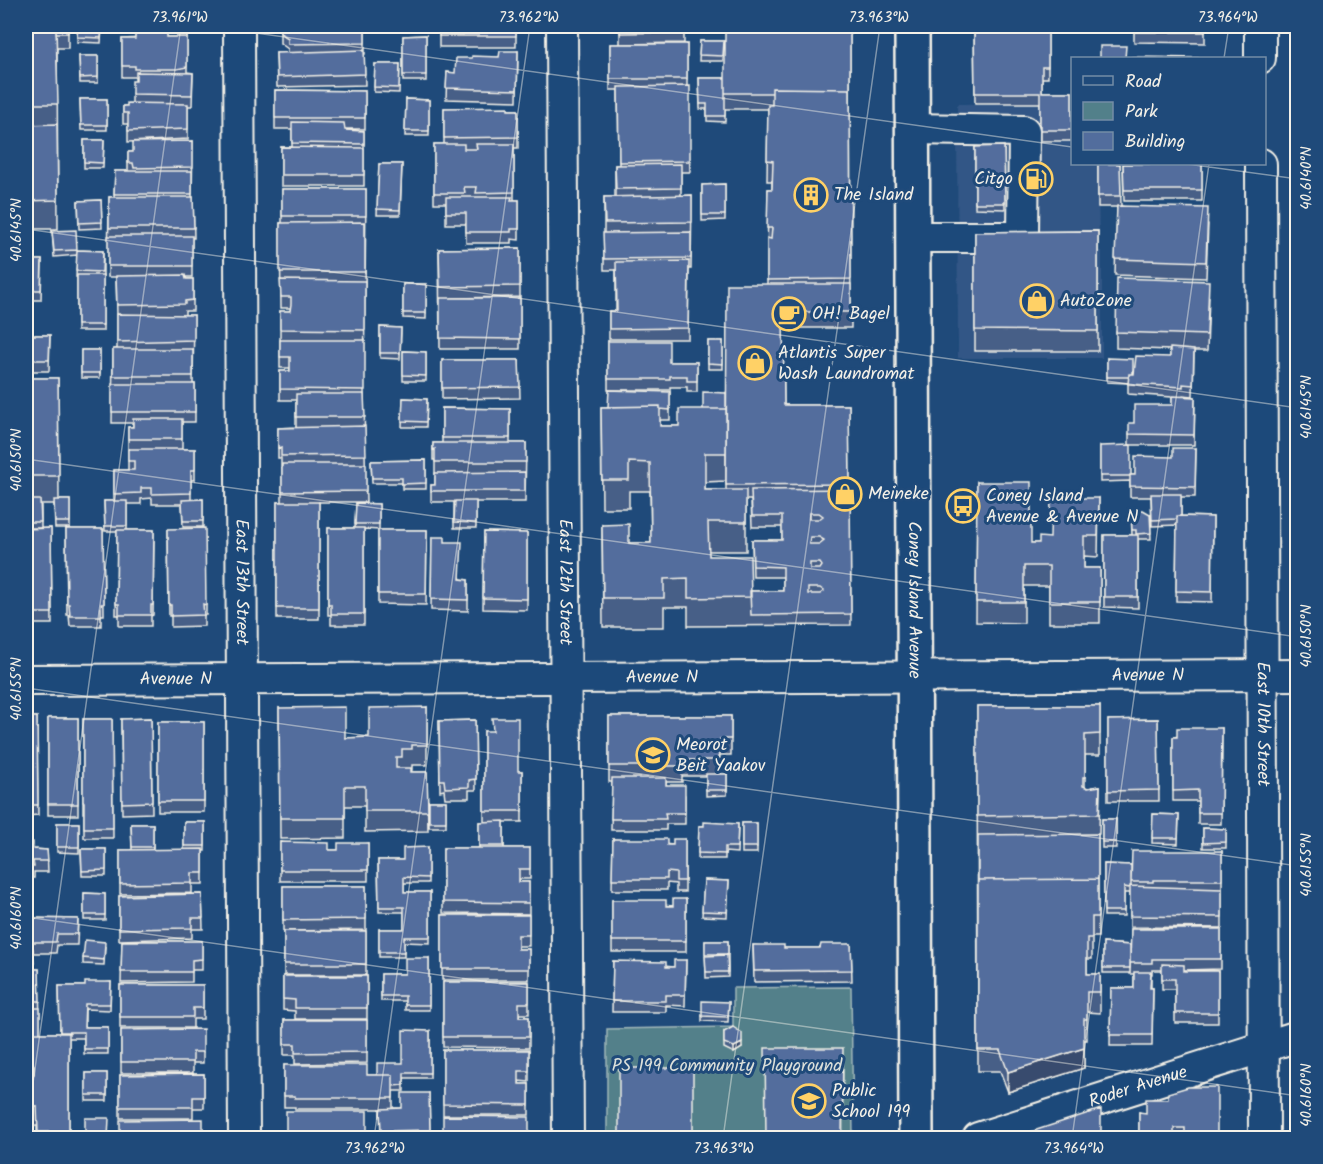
<svg xmlns="http://www.w3.org/2000/svg" width="1323" height="1164" font-family="Kalam,sans-serif">
<style>
.built{fill:#325786}
.green{fill:#52808a;stroke:#a3b8b9;stroke-width:1.5}
.lines{fill:none;stroke-linecap:round;stroke-linejoin:round}
.minor-casing{stroke:#f4f1e8;stroke-width:34}
.major-casing{stroke:#f4f1e8;stroke-width:38}
.minor{stroke:#1f4a7a;stroke-width:30}
.major{stroke:#1f4a7a;stroke-width:33}
.wall{fill:#475e87;stroke:#f4f1e8;stroke-width:1.5;fill-rule:evenodd}
.shaded-wall{fill:#394c6e;stroke:#f4f1e8;stroke-width:1.5}
.building{fill:#526d9d;stroke:#f4f1e8;stroke-width:1.5;fill-rule:evenodd}
.ticks{fill:none;stroke:#f4f1e8;stroke-width:1.5;stroke-opacity:0.45}
.labels{text-anchor:middle;dominant-baseline:central;stroke-width:6;stroke-linejoin:round;paint-order:stroke}
.poi-label{font-size:18px;fill:#f4f1e8;stroke:#1f4a7a;text-anchor:start}
.street-label{font-size:18px;fill:#f4f1e8;stroke:#1f4a7a}
.park-label{font-size:18px;fill:#dce0da;stroke:#1f4a7a}
.neatline{fill:none;stroke:#f4f1e8;stroke-width:2}
.ticks-label{font-size:15px;text-anchor:middle;fill:#f4f1e8}
</style>
<rect width="100%" height="100%" fill="#1f4a7a"/>
<filter id="ink" filterUnits="userSpaceOnUse"><feTurbulence type="fractalNoise" baseFrequency=".0167" numOctaves="2"/><feDisplacementMap in="SourceGraphic" scale="12" xChannelSelector="R" yChannelSelector="G"/><feConvolveMatrix kernelMatrix="1 2 1 2 8 2 1 2 1" color-interpolation-filters="sRGB"/></filter>
<g filter="url(#ink)">
<path class="built" d="M1072,103V164H1098L1099,251H1102V358H958L957,104Z"/>
<path class="green" d="M851,987L853,1138H843V1064L766,1138H607V1029L733,1027V988Z"/>
<g class="lines">
<g class="minor-casing">
<g id="minor">
<path id="s1" d="M239,26L244,1138"/>
<path id="s2" d="M562,26L568,1138"/>
<path d="M1260,26V58"/>
<path d="M912,129L1024,131L1023,237H913"/>
<path id="s3" d="M1261,164L1264,1138"/>
<path id="s4" d="M26,680L1298,675"/>
<path id="s5" d="M978,1138L1298,1036"/>
</g>
</g>
<g class="major-casing">
<g id="major">
<path id="s6" d="M912,26L916,1138"/>
</g>
</g>
<use href="#minor" class="minor"/>
<use href="#major" class="major"/>
</g>
<path class="wall" d="M26,26H68V48H57L58,229H30V260H42L41,300H26V53H27V51H26Z
M78,26H102L101,43L77,42Z
M130,26H180V27H130Z
M280,26H365V54H364L365,85L277,87L276,53H288V49L280,43Z
M410,26H427V27L410,28Z
M439,26H516V47H439Z
M610,26H684V43L620,44V28H610Z
M850,26L851,328H783L784,405H849L851,625L688,626V607H664V627H603L602,525L629,543H651L650,491H629V508H602L601,407H608L670,392V420H660V426H679L726,393L767,284L768,189H772V181H767L768,109H725V122L707,121V109H700L699,78H725ZM726,419V490H705V482L726,481ZM746,500H751L752,527H782V540H752L753,577H783V591H750L709,556L708,551H746Z
M974,26H1048V78H1042V92H1072V141H1040V103H975Z
M1134,26H1205V43L1134,42Z
M426,35V81H403V36Z
M167,37H187V72L193,73L192,106H188V139L128,142V124H123V106H127L132,103V94L136,80H135V77H122V39Z
M700,41H724L723,61H699Z
M610,44H687V87L690,172H681V196L692,195L691,269H689L688,339H609V311H616V270H604V197H615V165H619L618,90H610Z
M518,51L517,101L446,99L447,72L455,73L472,58L499,57Z
M79,56H98V83H80Z
M375,64H400L399,93L374,92Z
M275,90L365,91V129H344L345,130L364,131V186H281V147H292V129H275Z
M80,99H107V130H81Z
M406,99L429,100V136H405Z
M444,108L518,110V148H514V200H519V240L511,239V243H466V224H446V203H434V144H444Z
M84,140H104L103,168H84Z
M193,141L192,197H193L194,238H192V277H186V279H193V311H185V315H194L193,384H195V422H182V449H195V480H191V500L203,499V527H183L182,504H152V498L141,499V504H127V530H154L153,615L151,616V626H119V615H116L117,531H105L104,501H114V470H128V427H133V423H112L113,349H117V316L116,277H108L109,197H114L115,171H128V152H133Z
M1004,146L1005,209L975,208V147Z
M379,164H402L400,215H377Z
M1098,164H1120L1121,206L1208,224L1206,278L1115,275L1117,207H1098Z
M1123,164H1202V201H1124Z
M725,184V220L702,221V185Z
M282,189H366L364,400L366,502H319V619H277V502H282V467H281V458H278V428L296,427V400H280V371H290V368H280V311H290L291,308H281L280,223H282Z
M101,200L102,228L79,229L78,201Z
M52,231L77,250L103,251V331H77V277H76L77,255L54,257Z
M1098,231V351H975V232Z
M520,248V297L451,298H520V349H440L439,249Z
M403,284H426V319L403,318Z
M1209,297L1207,351H1194L1193,396L1183,395V396L1195,397L1194,445H1129V434L1134,423L1172,405V397L1128,394V383L1107,382V358L1133,374L1170,357V350L1116,348V332Z
M26,303L31,304L30,335H50L49,371H31V378H58L59,500H70V528H55L54,504H41V528H26Z
M380,327L401,328L400,359L380,358Z
M608,341L669,362H697V392H687V387H670V390H608Z
M708,341H723V369H708Z
M81,350H100V378H81Z
M403,351L426,352V381H403Z
M442,360H519L520,398L442,399Z
M403,398L427,399L426,427H402Z
M442,408L510,409V443H526L525,502H476V528H454V502H431V485H435V460H433V443H442Z
M1100,446L1131,475H1135L1173,457L1196,448L1195,497H1181V516L1213,517L1212,602L1176,601L1177,525L1152,526L1151,497H1130V481L1100,482Z
M426,460V489H402V483H372L371,461Z
M977,482L1031,543H1039L1050,538L1099,498L1098,557L1084,556V568H1100V623H1049V586H1024V623L976,622Z
M356,503L379,504V530L364,529V625H331V615H328V528H355Z
M1131,511L1150,514L1151,539H1138V608L1104,607V535H1132Z
M51,528L52,624H26V529Z
M66,529H103L104,615H101V626H70L69,615H67Z
M168,529L206,605V615H204V626L171,627V616H169Z
M378,530H427L426,605L378,604Z
M484,532L527,533V610L483,609Z
M432,537L445,542L461,579L468,580V611L431,610Z
M977,706H1100V755H1085V787L1088,788L1100,786L1099,834L1098,835V937H1092V959H1087V974H1100V1013L1087,1012V1040H1084V1068L1008,1092L1000,1071H978Z
M427,707V765H412V770H411V772H427L428,831L365,832V806H345V838L280,839L279,708L345,738L369,737Z
M609,716H731V755H720L719,774H727V795L706,796V776H682V782H666V785L685,795V824H666V830H611L612,782H609Z
M26,717H37L38,815L26,816Z
M48,718H78V815H48Z
M151,718L152,813L122,814L121,719Z
M83,719H112L113,838H84V813H83Z
M1158,719L1159,801H1108V720Z
M475,720L476,790H469V798H445L444,790L440,791L439,721Z
M158,722H204V812H158Z
M1222,728L1221,824H1198V801H1173V737Z
M484,731L518,771H522V822H504V848H530V879H519V882H529V914L443,913V848H479V822H484Z
M429,801H446V827H429Z
M1153,814L1179,815L1178,844L1152,843Z
M1102,819H1116V848H1102Z
M184,822H205V851H203V884H192V893L120,894V850H132L131,824H153V850H184Z
M57,823H79V853L57,852Z
M742,823H757V853H742Z
M738,824L737,853L725,852V859H698L699,826Z
M26,826L30,843L33,849L47,850L48,872H34V878H26Z
M1203,828L1226,829V848H1203Z
M613,839L673,845L685,839V892H676V884L667,883V890H612Z
M280,842L329,850H338L368,843V881H280Z
M428,847V883H404V892H430V943L404,942V957H379V929H404V912H379L378,860H403Z
M81,849H106V876H82Z
M1222,851V928L1130,927V893H1124V916H1104V864L1131,865Z
M704,880L729,881L727,917L702,916Z
M283,886H366V930L283,931Z
M84,893L105,894V920H84Z
M202,894L203,929H192V938L119,940V896Z
M686,899V952H612V900L673,906Z
M442,915H529V946H518V949H529V980H442Z
M26,918L78,919L77,945H57L56,953H33L34,969H39L40,1033H60L59,986H85L111,982L110,1010L85,1009V1027H108V1054H84V1038H69V1138H37V1126H26V1074H28V1051H26Z
M1131,929H1221V969L1184,970V971H1218V1023H1175V989H1162V970H1152V974H1151V988H1153L1152,1046H1110L1111,988H1134V974H1130Z
M284,931H366V975H284Z
M122,941H202V970H192V982L121,983Z
M705,941H728V977L706,978Z
M1103,943L1130,945V973H1103Z
M851,944L852,981L754,982L753,945L784,948H820Z
M105,947L104,965L83,964V958Z
M429,958V1010H405V1001H381V974H405Z
M686,960L685,1006L666,1005V1012H612L613,961L674,967Z
M283,976H367V1019H295V1011L283,1010Z
M443,982H529V1014H519V1017H529V1048L443,1047Z
M120,985H203V1019H193V1028H120Z
M729,1002L728,1022L702,1021V1016Z
M284,1020H367V1063L295,1064V1055H284Z
M121,1030L203,1052V1063H193V1073H121Z
M430,1031V1078H404V1091H393V1108H402L429,1093L430,1135L381,1137L380,1109H295V1107H284V1065L367,1075H377L403,1063Z
M724,1032L742,1048L734,1053L724,1048Z
M443,1050H529V1082L519,1081V1084H529V1115H443Z
M86,1073H107V1101H86Z
M204,1074V1108H193V1118H120V1075Z
M1139,1112L1217,1138H1139Z"/>
<path class="shaded-wall" d="M742,1043V1048L734,1053V1047Z
M1084,1048V1068L1008,1092V1072Z"/>
<path class="building" d="M26,26H68V33H56V28H27V35H26Z
M78,26H102L101,38L77,37Z
M280,26H365V43L288,44V38L280,33Z
M439,26H516V36H439Z
M620,26H684V32L620,33Z
M725,26H850V89L772,88V93H725Z
M974,26H1048V67H1042V92H1072V130H1040V93H975Z
M1134,26H1205V32H1134Z
M27,28H56L58,104H26V53H27Z
M135,33H167V37H187V67L177,69H135V66H122V39H135Z
M426,35V75H403V36Z
M700,41H724L723,56L699,55Z
M610,44H687V79H610Z
M1100,46H1126L1125,58H1100Z
M364,50L365,74L277,77L276,53Z
M500,51H518L517,90L446,88L447,72L455,73L456,58H472V56L499,57Z
M79,56H98V77L80,78Z
M1132,57L1204,58H1132Z
M375,64H400L399,88L374,87Z
M136,72L193,73L192,95L132,94V81H136Z
M699,78H725V116H707V104H700Z
M690,86V161L619,162L618,87Z
M772,88L850,89L851,279L767,280V238L771,239L772,228H767L768,189H772L773,161L767,160L768,105H772Z
M275,90L365,91V118H275Z
M80,99H107V125H81Z
M406,99L429,100V131H405Z
M127,103L188,104V129L128,131V113H123V106H127Z
M508,107V110H518V137L444,138V108Z
M292,122L344,123L345,130L364,131V144L292,143Z
M57,124L58,200L26,201V125Z
M84,140H104L103,163L84,162Z
M193,141V167L134,168L133,163H128V152H133V142Z
M434,144H464V149H477L476,144H514V192L476,193L477,187H464L465,193H434Z
M1004,146L1005,203H975V147Z
M281,147L364,148V175H281Z
M379,164H402L400,210L377,209Z
M681,164V188L616,189L615,165Z
M1098,164H1120L1121,196H1098Z
M1123,164H1202V190H1124Z
M115,171H192V194H114Z
M725,184V215H702V185Z
M282,189H366V216H282Z
M692,195V222L605,223L604,197Z
M109,197H193L194,228H109Z
M446,197H512L511,200H519V229H511V232H466V213H446Z
M101,200L102,222L79,223L78,201Z
M1117,206L1208,208L1206,262L1115,259Z
M365,222V272H280V223Z
M26,228H30V255H26Z
M76,230L77,250L54,251L52,231Z
M1098,231V331L975,330V232Z
M691,232V258L604,259L603,233Z
M108,236H192V266H108Z
M520,248V286L440,287L439,249Z
M77,250L103,251L102,272L76,271Z
M26,260H42L41,290H26Z
M689,261L688,328L609,329V311H617L616,262Z
M77,275H103V325H77Z
M185,275L186,279H193V300L185,301V304L117,305L116,276Z
M1117,278L1209,281L1207,335L1116,332Z
M280,280L365,281V330L280,329V311H290L291,304V297H281Z
M403,284H426V313H403Z
M727,284H851V312H783L784,405H849L850,484L726,485Z
M440,298H520V339L440,338Z
M26,303L31,304L30,326H26Z
M117,314L194,315V340L117,342Z
M380,327L401,328L400,353H380Z
M26,335H50L49,360H26Z
M280,340H365V390L280,389V371H290V357H280Z
M608,341H669V362H697V381H687V376H670V379H608Z
M708,341H723V364L708,363Z
M1170,348L1194,350L1193,385L1183,384V387L1128,384L1129,374H1134L1136,356L1170,357Z
M113,349H193V376H113Z
M81,350H100V373H81Z
M403,351L426,352V376L403,375Z
M1107,358L1133,359V374H1129V377H1107Z
M442,360H519L520,387L442,388Z
M26,369L31,370V378H26Z
M26,378H58L59,476H26Z
M112,384H195V412H112Z
M609,390L670,392V410L660,409V406L608,407Z
M703,392L726,393V414V409H703Z
M296,394H364L365,417H296Z
M1172,396L1195,397L1194,435L1129,434V423H1134V405H1172Z
M403,398L427,399L426,422L402,421Z
M660,406V426H679V409H726V453H705V490H746V522H708L709,556H750L751,597L688,598V578L664,579V598H603L602,525L629,524V543H651L650,463L629,462V480H602L601,407Z
M442,408L510,409V438H442Z
M133,419H182V439H128V427H133Z
M365,426L366,455L281,456V447L278,448V428Z
M433,443H526V462H435V449L433,450Z
M1131,445V475L1130,476H1100V446Z
M1173,448H1196L1195,487L1130,486V475H1135V456L1173,457Z
M128,449H195V470H191V493L152,494V488H141V493L114,494V470H134V461H128Z
M426,460V483L402,484V478H372L371,461Z
M282,464H366V491L282,492Z
M525,472V491H431V485H435V473Z
M977,482H1031V543H1039V537L1050,538L1051,498H1099L1098,536H1084V568H1100V602H1049V566H1024V602H976Z
M850,489L851,614L751,615L750,591H783V567L753,566L752,540H782V516H752L751,490ZM809,513H819L823,516L819,519H809ZM810,537H819L824,540L819,544H809ZM810,563H820L822,566L820,569H810ZM808,588H820L824,591L820,594H808Z
M1151,494H1181V516H1177V519L1152,520Z
M203,499V521H183L182,500Z
M26,500H40L41,522H26Z
M54,500H70V522H55Z
M104,501H127V526H105Z
M455,501H476V523L454,522Z
M277,502H319V608H277Z
M356,503L379,504V524H355Z
M1143,510L1150,514L1151,533L1136,534V530H1132L1131,511Z
M1177,516L1213,517L1212,592L1176,591Z
M51,528L52,613H26V529Z
M205,528L206,605L203,604L204,615L171,616V605H169L168,529Z
M328,528H364V614H331V604H328Z
M66,529H103L104,604H101V616H70L69,604H67Z
M117,530H154L153,605H151V615H119V604H116Z
M378,530H427L426,594H378Z
M484,532L527,533V599L483,598Z
M1104,535H1138V597H1104Z
M432,537H445V542H462L460,579L468,580V600L431,599Z
M977,706H1100V734L1085,735V777H1083V786L1088,788L1100,786L1099,814L977,816Z
M345,707V738L369,737V708L427,707V745H412V749H402V757H396V768H411V772H427L428,811H365V786H345V818H280L279,708Z
M609,716H731V739H720L719,760H682V766H609Z
M26,717H37L38,805H26Z
M48,718H78V804H48Z
M151,718L152,802L122,803L121,719Z
M492,718H518V771H522V811H484V731H493Z
M83,719H112L113,828H84V802H83Z
M1158,719L1159,790L1108,791V720Z
M475,720L476,779L469,780V787L445,788L444,780H440L439,721Z
M158,722H204V801H158Z
M1177,728H1222L1221,813H1198V790L1173,791V737H1177Z
M706,774H727V790H706Z
M612,778H666V785H685V813H665L666,819H611Z
M429,801H446V822H429Z
M1153,814L1179,815L1178,838H1152Z
M1102,819H1116V842H1102Z
M504,821V846H479V822Z
M184,822H205V846H184Z
M704,822L738,824L737,847H725V854L698,853L699,826H704Z
M57,823H79V847H57Z
M742,823H757V847H742Z
M131,824H153V847H132Z
M26,826H30V843H26Z
M1203,828L1226,829V842L1203,843Z
M1098,834V879L978,880V835Z
M613,839H667V845H673V839H685V881H676V873L667,872V879H612Z
M33,842V849L47,850L48,861H33L34,867H26V843Z
M280,842L329,843V850H338V843H368V870H280Z
M428,847V878L404,877V892H430V937H404V952H379V929H404V907H379L378,860H403V848Z
M443,848H530V869H519V882H529V903L443,902Z
M81,849H106V870L82,871Z
M203,849V873H192V883L120,884V850Z
M1132,851H1222V880H1153V882H1131Z
M1104,864L1131,865V886H1130V888L1124,887V911H1104Z
M1098,879V917H1092V938H1087V974H1100V992H1087V1019H1084V1048L1008,1072L1000,1050H978V880Z
M704,880L729,881L727,912L702,911Z
M283,886H366V919L283,920Z
M1130,886L1222,889V917L1130,916Z
M84,893L105,894V915H84Z
M202,894L203,918H192V928L119,929V896Z
M673,899H686V941H612V900H666V906H673Z
M442,915H529V935H518V949H529V969H442Z
M26,918L78,919L77,934H57L56,942H26Z
M1131,929H1221V959H1152V963H1130Z
M284,931H366V964H284Z
M85,940L105,942L104,960L83,958Z
M122,941H202V959L192,960V972H121Z
M705,941H728V954H705Z
M1103,943L1130,945V968H1103Z
M821,944H851L852,970L754,971L753,945H784V948H820Z
M26,949H33L34,966H26Z
M727,955L728,972H706L705,956Z
M405,958H429V1005H405V996H381V974H405Z
M674,960H686L685,995H666V1001H612L613,961L666,962V967H674Z
M1162,964L1184,965V971H1218V1013H1175V979H1162Z
M26,969H39L40,1001H26Z
M1134,972H1151L1150,988H1153L1152,1035H1110L1111,988H1134Z
M283,976H367V1008H295V1000L283,999Z
M85,982H111L110,1004H85L84,1027H108V1049H84V1032H60L59,986H85Z
M443,982H529V1003H519V1017H529V1037H443Z
M120,985H203V1008H193V1017H120Z
M702,1001L729,1002L728,1017L702,1016Z
M26,1008H40V1033H28V1040H26Z
M284,1020H367V1052L295,1053V1044H284Z
M733,1027L742,1033V1043L734,1047L724,1043V1032Z
M203,1029V1052H193V1062H121V1030Z
M403,1030L430,1031V1073H404V1085L393,1086V1075H377V1063H403Z
M28,1033H69V1132H38L37,1106L26,1105V1074H34V1065H28Z
M765,1048H843L842,1138H766Z
M443,1050H529V1071H519V1084H529V1105L443,1104Z
M284,1065H367V1075H393V1098H295V1096H284Z
M619,1068H693V1138H619Z
M86,1073H107V1095H86Z
M204,1074V1097H193V1107H120V1075Z
M1188,1087H1217V1138H1185V1128H1174V1138H1139V1112L1146,1113V1099H1168V1093Z
M402,1093H429L430,1130L381,1131L380,1109L402,1108Z
M1101,1109V1138H1012Z
M286,1111H367V1138H286Z
M443,1116L529,1117V1137H519V1138H443Z
M85,1118H109L108,1138H85Z
M203,1119V1138H120V1120Z"/>
</g>
<path class="ticks" d="M205,26L1072,147M1224,58L1229,26M1187,164L1298,179M26,229L1298,408M26,459L1298,637M26,688L1298,866M26,917L1298,1096M26,1133L181,26M374,1138L530,26M723,1138L880,26M1072,1138L1209,164"/>
<defs>
<g id="fuel-ring" transform="scale(1.725)"><circle r="9.5" fill="#1f4a7a" stroke="#ffd166" stroke-width="1.5"/><path d="M-5.5-6h7V0h2V4h1.3V-2.5L3-4.5l.8-.8L6-3V5H2.5V1h-1V6h-7ZM-4.2-4.7v3.2H.2V-4.7Z" fill="#ffd166"/></g>
<g id="building-ring" transform="scale(1.725)"><circle r="9.5" fill="#1f4a7a" stroke="#ffd166" stroke-width="1.5"/><path d="M-4-6H4V6H1V3H-1V6H-4ZM-2.5-4.3h1.7v1.8h-1.7ZM.8-4.3h1.7v1.8H.8ZM-2.5-1h1.7V.8h-1.7ZM.8-1h1.7V.8H.8Z" fill="#ffd166"/></g>
<g id="shop-ring" transform="scale(1.725)"><circle r="9.5" fill="#1f4a7a" stroke="#ffd166" stroke-width="1.5"/><path d="M-5-2.5h2.3a2.7 3.5 0 0 1 5.4 0H5L5.5 6h-11ZM-1.5-2.5h3a1.5 2.3 0 0 0-3 0Z" fill="#ffd166"/></g>
<g id="cafe-ring" transform="scale(1.725)"><circle r="9.5" fill="#1f4a7a" stroke="#ffd166" stroke-width="1.5"/><path d="M-5.5-4.5H6V0H3Q3 3.5 0 3.5H-2.5Q-5.5 3.5-5.5 0ZM3-3.2v2h1.7v-2ZM-6 4.5H4V6H-6Z" fill="#ffd166"/></g>
<g id="bus-ring" transform="scale(1.725)"><circle r="9.5" fill="#1f4a7a" stroke="#ffd166" stroke-width="1.5"/><path d="M-5-6H5V4H4V6H2V4H-2V6H-4V4H-5ZM-3.5-4V0h7V-4ZM-3.5 1.2v1.5H-2V1.2ZM2 1.2v1.5H3.5V1.2Z" fill="#ffd166"/></g>
<g id="school-ring" transform="scale(1.725)"><circle r="9.5" fill="#1f4a7a" stroke="#ffd166" stroke-width="1.5"/><path d="M0-5L7-2L0 1L-7-2ZM-4 1L0 2.5L4 1V4Q0 6-4 4Z" fill="#ffd166"/></g>
</defs>
<g fill-rule="evenodd">
<use href="#fuel-ring" x="1036" y="179"/>
<use href="#building-ring" x="811" y="195"/>
<use href="#shop-ring" x="1037" y="301"/>
<use href="#cafe-ring" x="789" y="314"/>
<use href="#shop-ring" x="755" y="363"/>
<use href="#shop-ring" x="845" y="494"/>
<use href="#bus-ring" x="963" y="506"/>
<use href="#school-ring" x="653" y="755"/>
<use href="#school-ring" x="809" y="1101"/>
</g>
<g class="labels">
<g class="poi-label">
<text x="1013" y="179" text-anchor="end">Citgo</text>
<text x="834" y="195">The Island</text>
<text x="1060" y="301">AutoZone</text>
<text x="812" y="314">OH! Bagel</text>
<text x="778" y="353">Atlantis Super<tspan x="778" dy="21">Wash Laundromat</tspan></text>
<text x="868" y="494">Meineke</text>
<text x="986" y="496">Coney Island<tspan x="986" dy="21">Avenue &amp; Avenue N</tspan></text>
<text x="676" y="745">Meorot<tspan x="676" dy="21">Beit Yaakov</tspan></text>
<text x="832" y="1091">Public<tspan x="832" dy="21">School 199</tspan></text>
</g>
<g class="street-label">
<text stroke="none"><textPath href="#s1" startOffset="556">East 13th Street</textPath></text>
<text stroke="none"><textPath href="#s2" startOffset="556">East 12th Street</textPath></text>
<text stroke="none"><textPath href="#s6" startOffset="574">Coney Island Avenue</textPath></text>
<text stroke="none"><textPath href="#s4" startOffset="1122">Avenue N</textPath></text>
<text stroke="none"><textPath href="#s4" startOffset="636">Avenue N</textPath></text>
<text stroke="none"><textPath href="#s4" startOffset="150">Avenue N</textPath></text>
<text stroke="none"><textPath href="#s3" startOffset="560">East 10th Street</textPath></text>
<text stroke="none"><textPath href="#s5" startOffset="168">Roder Avenue</textPath></text>
</g>
<g class="park-label">
<text x="727" y="1066">PS 199 Community Playground</text>
</g>
</g>
<rect width="1323" height="1164" fill="none" stroke="#1f4a7a" stroke-width="66"/>
<rect x="1071" y="57" width="195" height="108" fill="#1f4a7a" stroke="#748da6" stroke-width="1.5"/>
<rect x="1083" y="76" width="30" height="9" fill="#1f4a7a" stroke="#748da6" stroke-width="1.5"/>
<text x="1125" y="87" font-size="18" fill="#f4f1e8">Road</text>
<rect x="1083" y="102" width="30" height="18" fill="#52808a" stroke="#748da6" stroke-width="1.5"/>
<text x="1125" y="117" font-size="18" fill="#f4f1e8">Park</text>
<rect x="1083" y="132" width="30" height="18" fill="#526d9d" stroke="#748da6" stroke-width="1.5"/>
<text x="1125" y="147" font-size="18" fill="#f4f1e8">Building</text>
<rect x="33" y="33" width="1257" height="1098" class="neatline"/>
<g class="ticks-label">
<text x="180" y="22">73.961°W</text>
<text x="529" y="22">73.962°W</text>
<text x="879" y="22">73.963°W</text>
<text x="1228" y="22">73.964°W</text>
<text transform="translate(1306 178) rotate(-90)" y="5">40.6140°N</text>
<text transform="translate(16 230) rotate(-90)" y="5">40.6145°N</text>
<text transform="translate(1306 407) rotate(-90)" y="5">40.6145°N</text>
<text transform="translate(16 460) rotate(-90)" y="5">40.6150°N</text>
<text transform="translate(1306 636) rotate(-90)" y="5">40.6150°N</text>
<text transform="translate(16 689) rotate(-90)" y="5">40.6155°N</text>
<text transform="translate(1306 865) rotate(-90)" y="5">40.6155°N</text>
<text transform="translate(16 918) rotate(-90)" y="5">40.6160°N</text>
<text transform="translate(1306 1095) rotate(-90)" y="5">40.6160°N</text>
<text x="375" y="1153">73.962°W</text>
<text x="724" y="1153">73.963°W</text>
<text x="1074" y="1153">73.964°W</text>
</g>
</svg>
